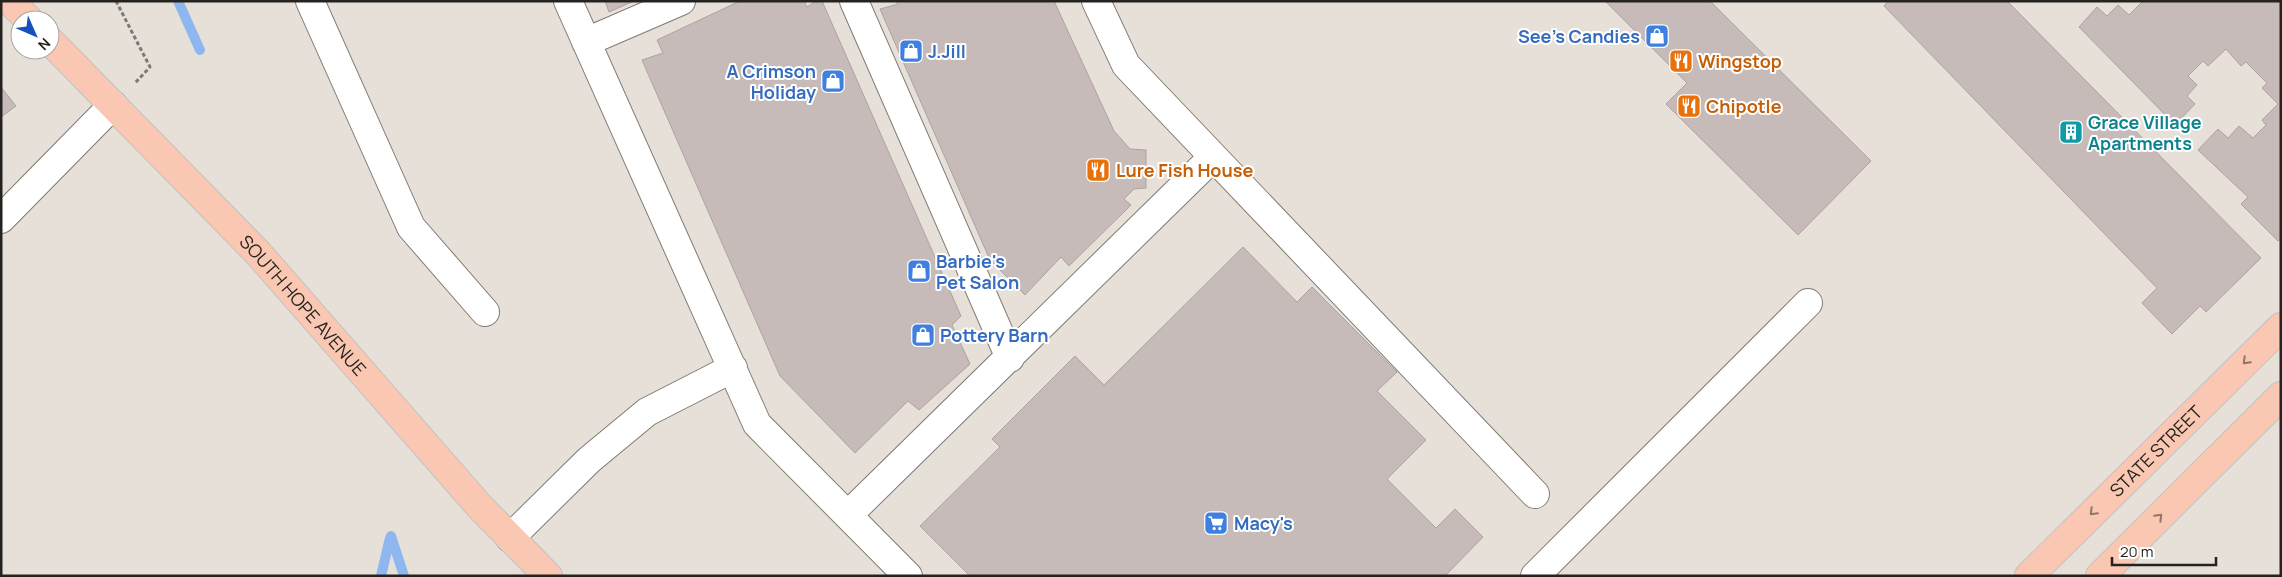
<svg xmlns="http://www.w3.org/2000/svg" width="2282" height="577" font-family="Manrope,sans-serif">
<style>
.lines{fill:none;stroke-linecap:round;stroke-linejoin:round}
.stream{stroke:#8eb7f0;stroke-width:10}
.building{fill:#c6bbb8;stroke:#ada2a0}
.minor-casing{stroke:#807a73;stroke-width:30}
.major-casing{stroke:#c2c1c1;stroke-width:30}
.path{stroke:#7d7974;stroke-width:3;stroke-dasharray:4 2.5;stroke-linecap:butt}
.minor{stroke:#fff;stroke-width:28}
.major{stroke:#fac8b2;stroke-width:28}
.oneway{stroke:#907669}
.labels{text-anchor:middle;dominant-baseline:central;stroke-width:4;stroke-linejoin:round;paint-order:stroke}
.shop-label{font-size:18px;font-weight:bold;fill:#366cbe;stroke:#fff;text-anchor:start}
.food-label{font-size:18px;font-weight:bold;fill:#c56008;stroke:#fff;text-anchor:start}
.culture-label{font-size:18px;font-weight:bold;fill:#0d838f;stroke:#fff;text-anchor:start}
.street-label{font-size:18px;fill:#252320;stroke:#fff}
</style>
<rect width="100%" height="100%" fill="#e7e0d9"/>
<g class="lines">
<path class="stream" d="M178,1L200,50
M391,536L404,576
M381,576L390,538"/>
</g>
<path class="building" d="M605,1H634L609,12Z
M740,1H804L807,7L816,1H822L961,316L952,325L970,364L919,410L908,401L855,453L780,376L642,60L663,53L657,40Z
M896,1H1054L1114,131L1130,149L1146,150V188L1134,189L1124,199L1131,205L1069,266L1061,257L1025,295L990,260L880,9L898,4Z
M1605,1H1710L1871,161L1798,235L1666,104L1687,83Z
M1888,1H2007L2261,258L2206,312L2200,306L2172,334L2142,303L2157,288L1884,6Z
M2143,1H2281V239L2278,241L2241,204L2248,197L2198,150L2218,129L2228,138L2239,126L2253,138L2266,125L2262,120L2278,104L2262,88L2267,83L2246,62L2241,66L2226,49L2208,66L2203,61L2188,76L2197,85L2187,96L2195,104L2175,125L2079,27L2097,7L2107,16L2118,5L2129,15Z
M1,87L16,106L1,117Z
M1243,247L1297,302L1312,287L1397,372L1377,391L1426,440L1387,479L1436,528L1455,509L1483,537L1445,576H970L920,526L1000,447L992,439L1075,356L1104,385Z"/>
<g class="lines">
<g class="minor-casing">
<path id="minor" d="M310,1L411,227L485,312
M568,1L757,424L908,576
M854,1L1010,358
M1096,1L1126,65L1535,494
M586,42L681,1
M1,219L113,105
M848,515L1213,157
M510,538L589,460L647,412L733,368
M1535,576L1808,303"/>
</g>
<g class="major-casing">
<g id="major">
<path d="M10,1L29,20"/>
<path id="s1" d="M50,41L258,253L481,508L548,576"/>
<path id="s2" d="M2029,576L2281,327"/>
<path d="M2100,576L2281,396"/>
</g>
</g>
<path class="path" d="M116,1L150,67L135,83"/>
<use href="#minor" class="minor"/>
<use href="#major" class="major"/>
</g>
<defs><path id="oneway-chevron" d="M-2-3.5L2.5 0L-2 3.5" fill="none" stroke-width="1.6" stroke-linecap="round" stroke-linejoin="round" transform="scale(1.25)"/></defs>
<g class="oneway">
<use href="#oneway-chevron" transform="translate(2246 361) rotate(135)"/>
<use href="#oneway-chevron" transform="translate(2093 512) rotate(135)"/>
<use href="#oneway-chevron" transform="translate(2159 517) rotate(-45)"/>
</g>
<defs>
<g id="shop-square" transform="scale(1.25)"><rect x="-9" y="-9" width="18" height="18" rx="4" fill="#3f7fe0" stroke="#fff"/><path d="M-5-2.5h2.3a2.7 3.5 0 0 1 5.4 0H5L5.5 6h-11ZM-1.5-2.5h3a1.5 2.3 0 0 0-3 0Z" fill="#fff"/></g>
<g id="restaurant-square" transform="scale(1.25)"><rect x="-9" y="-9" width="18" height="18" rx="4" fill="#e8710a" stroke="#fff"/><path d="M-5-6h1v4h1v-4h1v4h1v-4h1v5L-1.5 .5V6h-2V.5L-5-1ZM5-6V6H3V1.5H1.5Q1.5-4 5-6Z" fill="#fff"/></g>
<g id="building-square" transform="scale(1.25)"><rect x="-9" y="-9" width="18" height="18" rx="4" fill="#0f9aa8" stroke="#fff"/><path d="M-4-6H4V6H1V3H-1V6H-4ZM-2.5-4.3h1.7v1.8h-1.7ZM.8-4.3h1.7v1.8H.8ZM-2.5-1h1.7V.8h-1.7ZM.8-1h1.7V.8H.8Z" fill="#fff"/></g>
<g id="supermarket-square" transform="scale(1.25)"><rect x="-9" y="-9" width="18" height="18" rx="4" fill="#3f7fe0" stroke="#fff"/><path d="M-6-5.5h2.5l.6 2H6L4.5 2H-2.5L-4.4-4H-6ZM-1.5 3.2a1.3 1.3 0 1 0 .1 0ZM3 3.2a1.3 1.3 0 1 0 .1 0Z" fill="#fff"/></g>
</defs>
<g fill-rule="evenodd">
<use href="#shop-square" x="1657" y="36"/>
<use href="#shop-square" x="911" y="51"/>
<use href="#restaurant-square" x="1681" y="61"/>
<use href="#shop-square" x="833" y="81"/>
<use href="#restaurant-square" x="1689" y="106"/>
<use href="#building-square" x="2071" y="132"/>
<use href="#restaurant-square" x="1098" y="170"/>
<use href="#shop-square" x="919" y="271"/>
<use href="#shop-square" x="923" y="335"/>
<use href="#supermarket-square" x="1216" y="523"/>
</g>
<g class="labels">
<g class="shop-label">
<text x="1640" y="36" text-anchor="end">See's Candies</text>
<text x="928" y="51">J.Jill</text>
<text x="816" y="71" text-anchor="end">A Crimson<tspan x="816" dy="21">Holiday</tspan></text>
<text x="936" y="261">Barbie's<tspan x="936" dy="21">Pet Salon</tspan></text>
<text x="940" y="335">Pottery Barn</text>
<text x="1234" y="523">Macy's</text>
</g>
<g class="food-label">
<text x="1698" y="61">Wingstop</text>
<text x="1706" y="106">Chipotle</text>
<text x="1116" y="170">Lure Fish House</text>
</g>
<g class="culture-label">
<text x="2088" y="122">Grace Village<tspan x="2088" dy="21">Apartments</tspan></text>
</g>
<g class="street-label">
<text stroke="none"><textPath href="#s1" startOffset="366">SOUTH HOPE AVENUE</textPath></text>
<text stroke="none"><textPath href="#s2" startOffset="178">STATE STREET</textPath></text>
</g>
</g>
<rect width="2282" height="577" fill="none" stroke="#252320" stroke-width="5"/>
<g transform="translate(35 35) rotate(135)"><circle r="24" fill="#ffffff" stroke="#a8a7a6"/>
<path d="M0-4L9 19L0 12L-9 19Z" fill="#1451bd"/>
<text y="-8" font-size="14" font-weight="bold" text-anchor="middle" fill="#252320">N</text>
</g>
<path d="M2112 557v8h104v-8" fill="none" stroke="#252320" stroke-width="2.5"/>
<text x="2120" y="557" font-size="15" fill="#252320" stroke="#ffffff" stroke-width="4" paint-order="stroke">20 m</text>
</svg>
